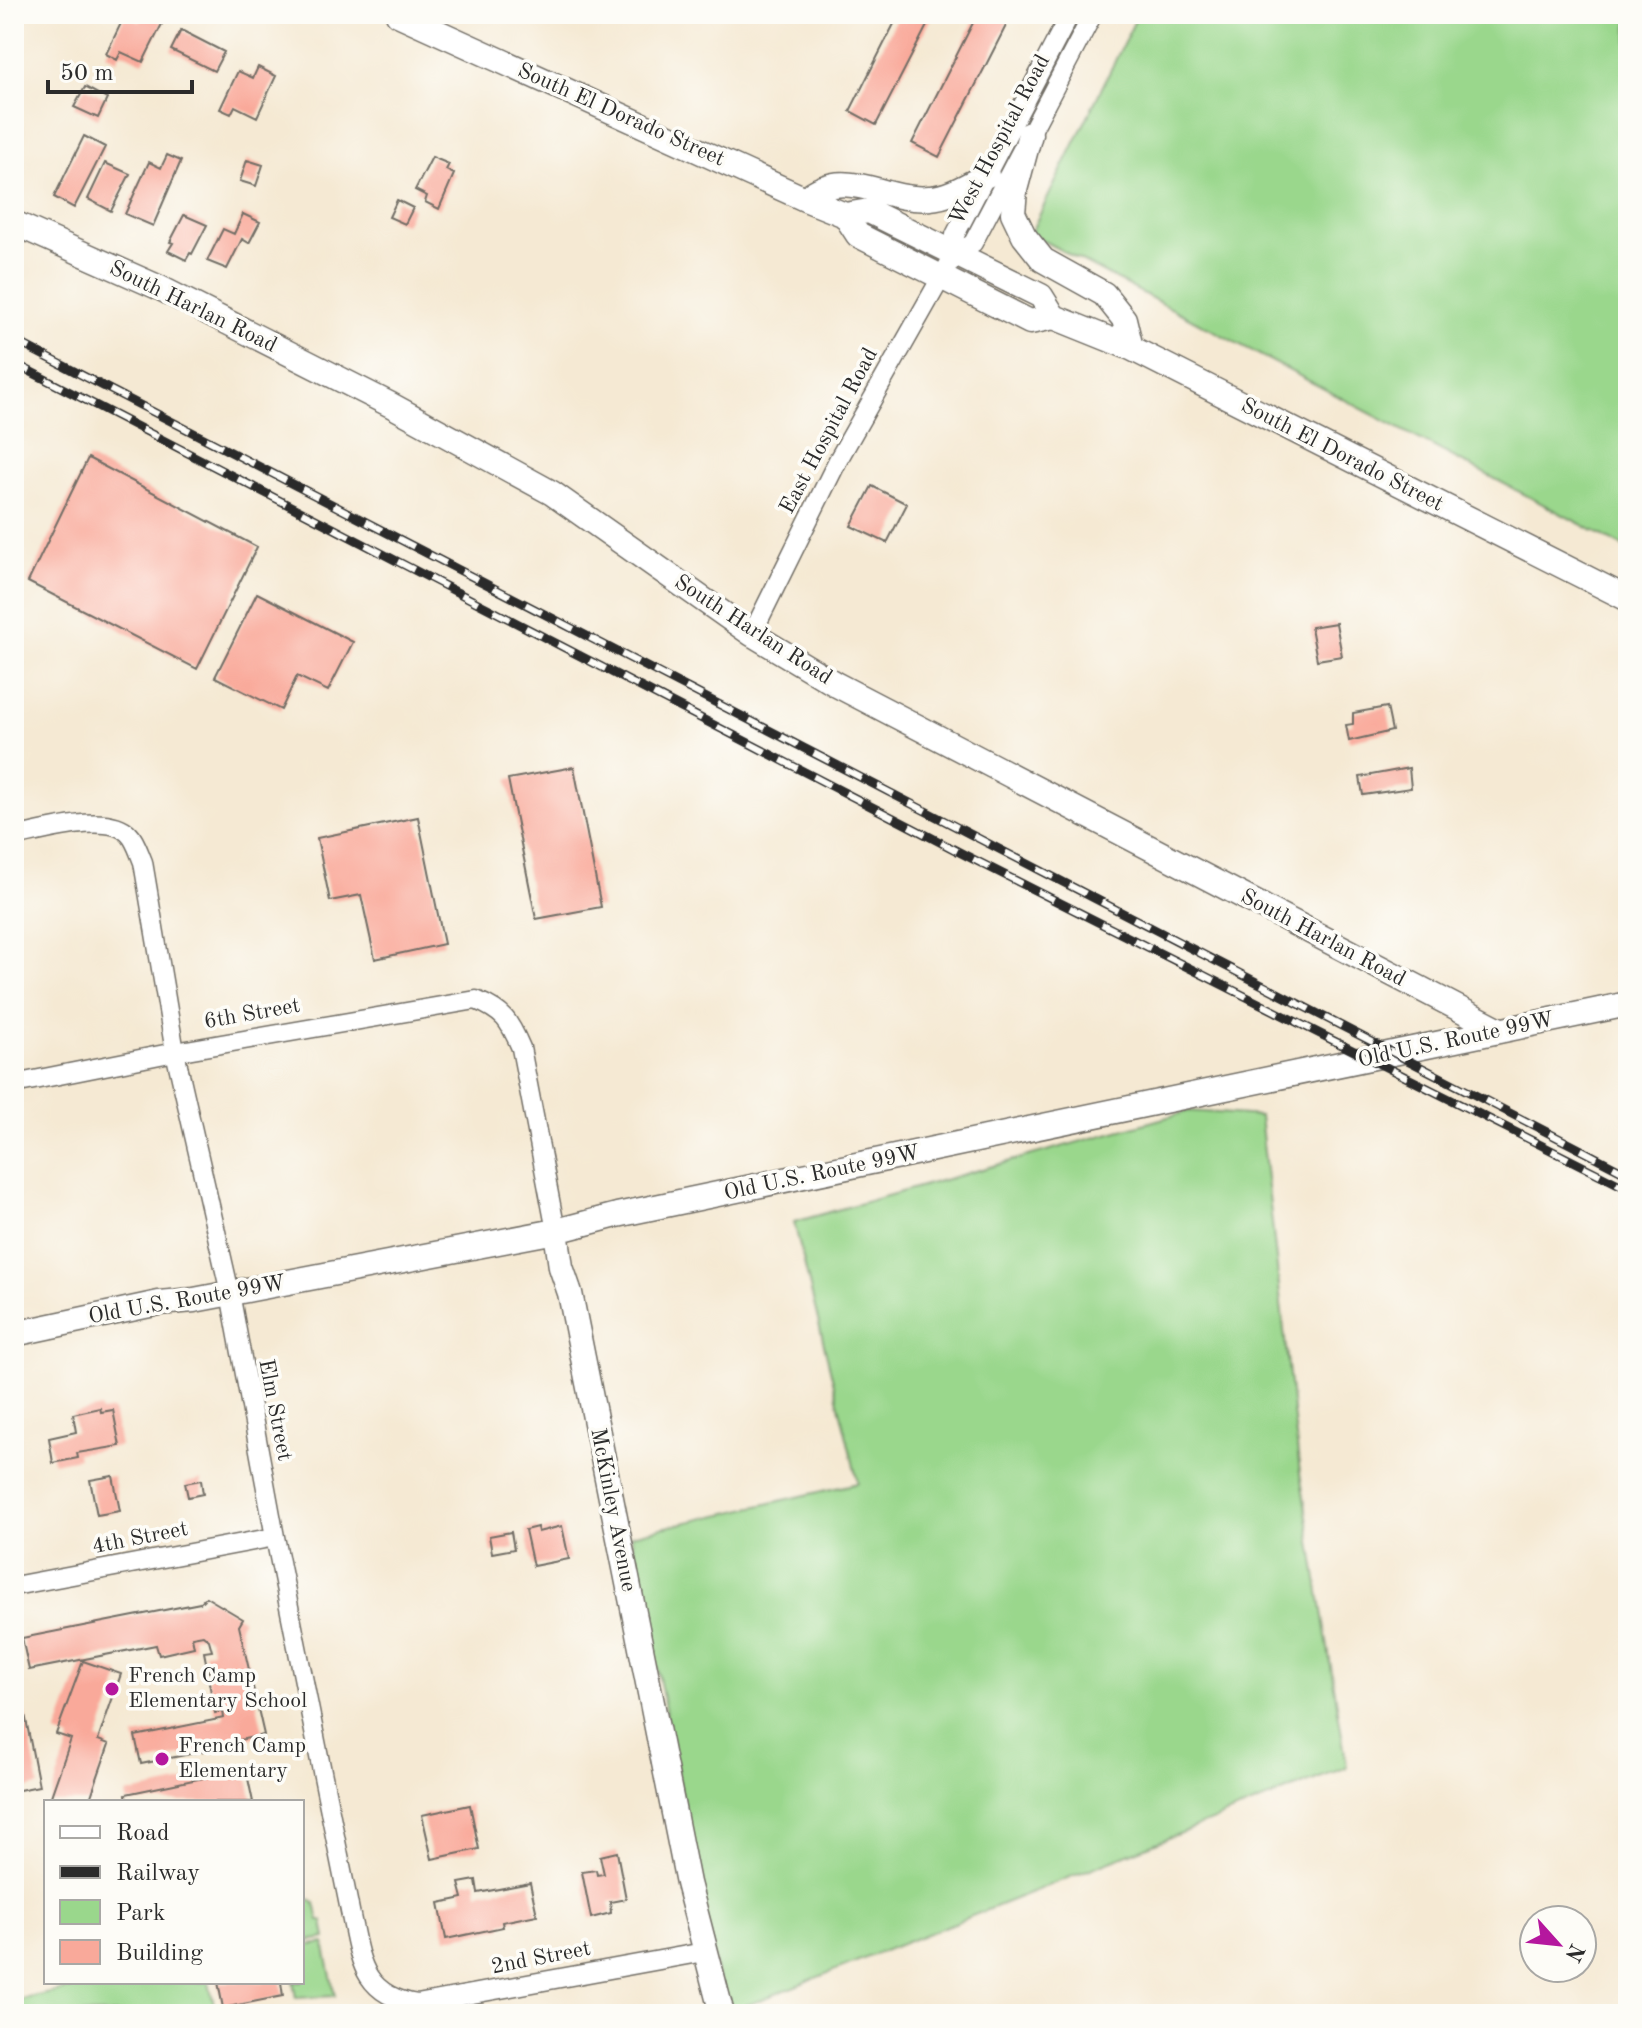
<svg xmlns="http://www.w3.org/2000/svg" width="1642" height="2028" font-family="'Old Standard TT',serif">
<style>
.green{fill:#9ad78c;stroke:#62815c;stroke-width:2}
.building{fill:#f9a99a}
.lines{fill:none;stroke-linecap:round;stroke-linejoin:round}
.street-casing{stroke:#726e66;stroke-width:21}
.secondary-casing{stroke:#726e66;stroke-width:27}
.street{stroke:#fff;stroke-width:18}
.secondary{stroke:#fff;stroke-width:24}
.rail-casing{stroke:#2b2b2b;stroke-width:9}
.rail{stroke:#fdfcf7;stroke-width:6;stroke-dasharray:18;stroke-linecap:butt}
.poi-dot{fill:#b5179e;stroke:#fdfcf7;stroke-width:3}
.labels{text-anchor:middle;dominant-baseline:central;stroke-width:7;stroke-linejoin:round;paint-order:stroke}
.street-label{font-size:22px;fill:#2b2b2b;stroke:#fdfcf7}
.poi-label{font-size:22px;fill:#2b2b2b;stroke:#fdfcf7;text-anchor:start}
</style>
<rect width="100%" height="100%" fill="#fdfcf7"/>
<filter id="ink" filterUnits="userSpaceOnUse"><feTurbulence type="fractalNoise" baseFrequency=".0125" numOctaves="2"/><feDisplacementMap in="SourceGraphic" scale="16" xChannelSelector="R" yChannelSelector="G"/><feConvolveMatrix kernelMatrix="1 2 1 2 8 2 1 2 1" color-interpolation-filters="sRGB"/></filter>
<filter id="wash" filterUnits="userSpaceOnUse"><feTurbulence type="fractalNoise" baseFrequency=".006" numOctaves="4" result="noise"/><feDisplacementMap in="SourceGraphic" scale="32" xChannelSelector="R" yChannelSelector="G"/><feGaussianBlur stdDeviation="1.8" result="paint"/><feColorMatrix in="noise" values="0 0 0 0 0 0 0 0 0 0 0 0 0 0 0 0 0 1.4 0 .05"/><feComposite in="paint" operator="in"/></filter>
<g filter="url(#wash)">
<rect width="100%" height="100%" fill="#f5e9d3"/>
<path class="green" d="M1138,14H1628V549L1030,234Z
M1189,1111L1260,1116L1300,1473L1347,1767L725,2014L631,1535L858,1483L794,1222Z
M302,1899L312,1900L315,1903L319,1921H323L326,1938L302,1942Z
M324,1943L335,1996L296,1998L293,1982H302V1946Z
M102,1982H209L216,2014H14V2001Z"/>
<g id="blocks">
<path class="building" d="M144,14L163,22L143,62L121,52L117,60L106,54L125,15L140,22Z
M899,14H933L876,125L850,111Z
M970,14H1012L939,157L912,143L976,17Z
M181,30L224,52L214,71L171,50Z
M258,67L276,76L257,117L235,106L231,114L220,109L238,71L253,78Z
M85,87L107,99L98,118L74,107Z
M84,136L105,147L74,208L54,197Z
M167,155L181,161L153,226L125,214L149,162L161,168Z
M432,157L449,164L446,170L454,174L439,209L425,202L427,196L415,190Z
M247,160L263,165L256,186L240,181Z
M105,163L130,174L111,211L88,199Z
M397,200L413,208L405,224L389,217Z
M243,214L260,222L249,243L242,239L227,269L207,261L223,229L234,234Z
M184,215L207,225L192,254L190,253L186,260L168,251L173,243L170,242Z
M88,458L257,547L197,669L28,582Z
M872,486L907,504L887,543L851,526Z
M257,593L353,642L328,691L297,676L281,710L215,677Z
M1336,623L1342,656L1317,660L1311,627Z
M1387,707L1392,731L1349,741L1346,725L1353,724V713Z
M574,767L601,907L536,919L508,779Z
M1409,768L1411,788L1363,795L1360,777Z
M418,817L444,944L375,959L361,895L330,901L317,838Z
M100,1408L101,1412L113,1410L120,1446L77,1453L78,1458L53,1463L49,1438L76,1432L73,1414Z
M113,1476L120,1511L97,1515L90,1480Z
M201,1480L203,1494L188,1497L185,1483Z
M562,1526L569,1559L533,1566L525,1530L537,1527L538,1532Z
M511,1532L514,1549L492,1553L489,1536Z
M206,1597L243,1619L239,1626L264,1735L229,1742V1746L141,1764L135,1736L224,1718L223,1711L215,1713L208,1677L217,1675L216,1671L208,1672L204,1652L212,1651L209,1640L203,1635L192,1637L194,1647L159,1655L156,1645L29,1670L22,1638L200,1603Z
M83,1661L121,1674L98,1740L109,1744L89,1802H49L71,1739L56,1734Z
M19,1683L39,1786L14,1791V1684Z
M246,1769L253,1802H127L126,1794Z
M470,1805L479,1849L432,1859L422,1815Z
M617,1852L626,1899L610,1902L611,1913L591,1918L582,1872L596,1870L597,1875L604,1874L600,1856Z
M476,1880L478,1893L530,1883L537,1915L502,1922L503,1927L446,1939L439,1903L463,1898L459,1883Z
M218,1982H281L283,1996L223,2008Z"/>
</g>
</g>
<g filter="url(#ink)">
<use href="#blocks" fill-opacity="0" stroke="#726e66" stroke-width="2"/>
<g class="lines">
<g class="street-casing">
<path id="street" d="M954,255L973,243L1093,14
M752,634L838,460L954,255L955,235L1070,14
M14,837C41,832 108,811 129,834C136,841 139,853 143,862L175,1052L230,1293L275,1537L350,1911C360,1958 361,1995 417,2004L704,1952
M14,1084L175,1052L476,1000C504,1012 509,1020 521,1048L556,1231
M14,1586L275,1537"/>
</g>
<g class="secondary-casing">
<path id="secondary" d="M398,14L805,199L845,215L869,211L1041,296L1054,317
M1030,134L1015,190L1013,213L1024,236L1043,260L1104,294L1124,319L1131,348
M805,199C846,164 884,203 930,198C950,197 969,184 987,175
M845,215L858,235L1030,322L1054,317L1131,348L1628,599
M14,223L160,288L391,405L552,493L752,634L837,685L1498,1029
M556,1231L561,1267L570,1293L688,1883L722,2014
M14,1334L159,1303L194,1300L556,1231L617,1215L1628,1004"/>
</g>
<use href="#street" class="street"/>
<use href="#secondary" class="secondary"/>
<g class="rail-casing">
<path id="rail" d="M14,340L1628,1174
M14,363L967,856L1628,1189"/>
</g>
<use href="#rail" class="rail"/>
</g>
</g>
<g class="poi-dot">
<circle cx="112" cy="1689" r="8"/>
<circle cx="162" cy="1759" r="8"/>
</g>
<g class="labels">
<g class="street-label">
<text transform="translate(621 115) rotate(24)">South El Dorado Street</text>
<text transform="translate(1000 140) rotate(-62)">West Hospital Road</text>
<text transform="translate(193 307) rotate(26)">South Harlan Road</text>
<text transform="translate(829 431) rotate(-62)">East Hospital Road</text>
<text transform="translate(1342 455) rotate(27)">South El Dorado Street</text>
<text transform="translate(753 630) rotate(33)">South Harlan Road</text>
<text transform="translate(1323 938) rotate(28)">South Harlan Road</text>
<text transform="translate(252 1014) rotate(-10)">6th Street</text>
<text transform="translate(1456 1040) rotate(-12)">Old U.S. Route 99W</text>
<text transform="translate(822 1173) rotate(-12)">Old U.S. Route 99W</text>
<text transform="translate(187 1300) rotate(-10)">Old U.S. Route 99W</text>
<text transform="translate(275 1410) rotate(79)">Elm Street</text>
<text transform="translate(613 1510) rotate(79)">McKinley Avenue</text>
<text transform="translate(140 1538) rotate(-11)">4th Street</text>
<text transform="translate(541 1958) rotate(-11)">2nd Street</text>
</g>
<g class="poi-label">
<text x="128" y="1676">French Camp<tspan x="128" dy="25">Elementary School</tspan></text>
<text x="178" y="1746">French Camp<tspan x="178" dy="25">Elementary</tspan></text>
</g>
</g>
<rect width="1642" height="2028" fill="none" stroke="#fdfcf7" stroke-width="48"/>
<rect x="44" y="1800" width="260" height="184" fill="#fdfcf7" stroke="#a9a8a5" stroke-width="2"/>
<rect x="60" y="1826" width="40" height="12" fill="#ffffff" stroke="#a9a8a5" stroke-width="2"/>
<text x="116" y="1840" font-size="24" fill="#2b2b2b">Road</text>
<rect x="60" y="1866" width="40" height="12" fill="#2b2b2b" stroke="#a9a8a5" stroke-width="2"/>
<text x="116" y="1880" font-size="24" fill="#2b2b2b">Railway</text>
<rect x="60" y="1900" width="40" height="24" fill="#9ad78c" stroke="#a9a8a5" stroke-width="2"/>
<text x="116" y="1920" font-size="24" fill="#2b2b2b">Park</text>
<rect x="60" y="1940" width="40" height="24" fill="#f9a99a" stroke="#a9a8a5" stroke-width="2"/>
<text x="116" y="1960" font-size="24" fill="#2b2b2b">Building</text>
<g transform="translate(1558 1944) rotate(117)"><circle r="38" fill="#fdfcf7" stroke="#a9a8a5" stroke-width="2"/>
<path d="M0-6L14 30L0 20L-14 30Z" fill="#b5179e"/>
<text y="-12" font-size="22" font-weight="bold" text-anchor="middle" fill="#2b2b2b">N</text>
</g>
<path d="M48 80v12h144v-12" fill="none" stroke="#2b2b2b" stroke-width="4"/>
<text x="60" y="80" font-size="24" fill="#2b2b2b" stroke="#fdfcf7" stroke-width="6" paint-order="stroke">50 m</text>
</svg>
